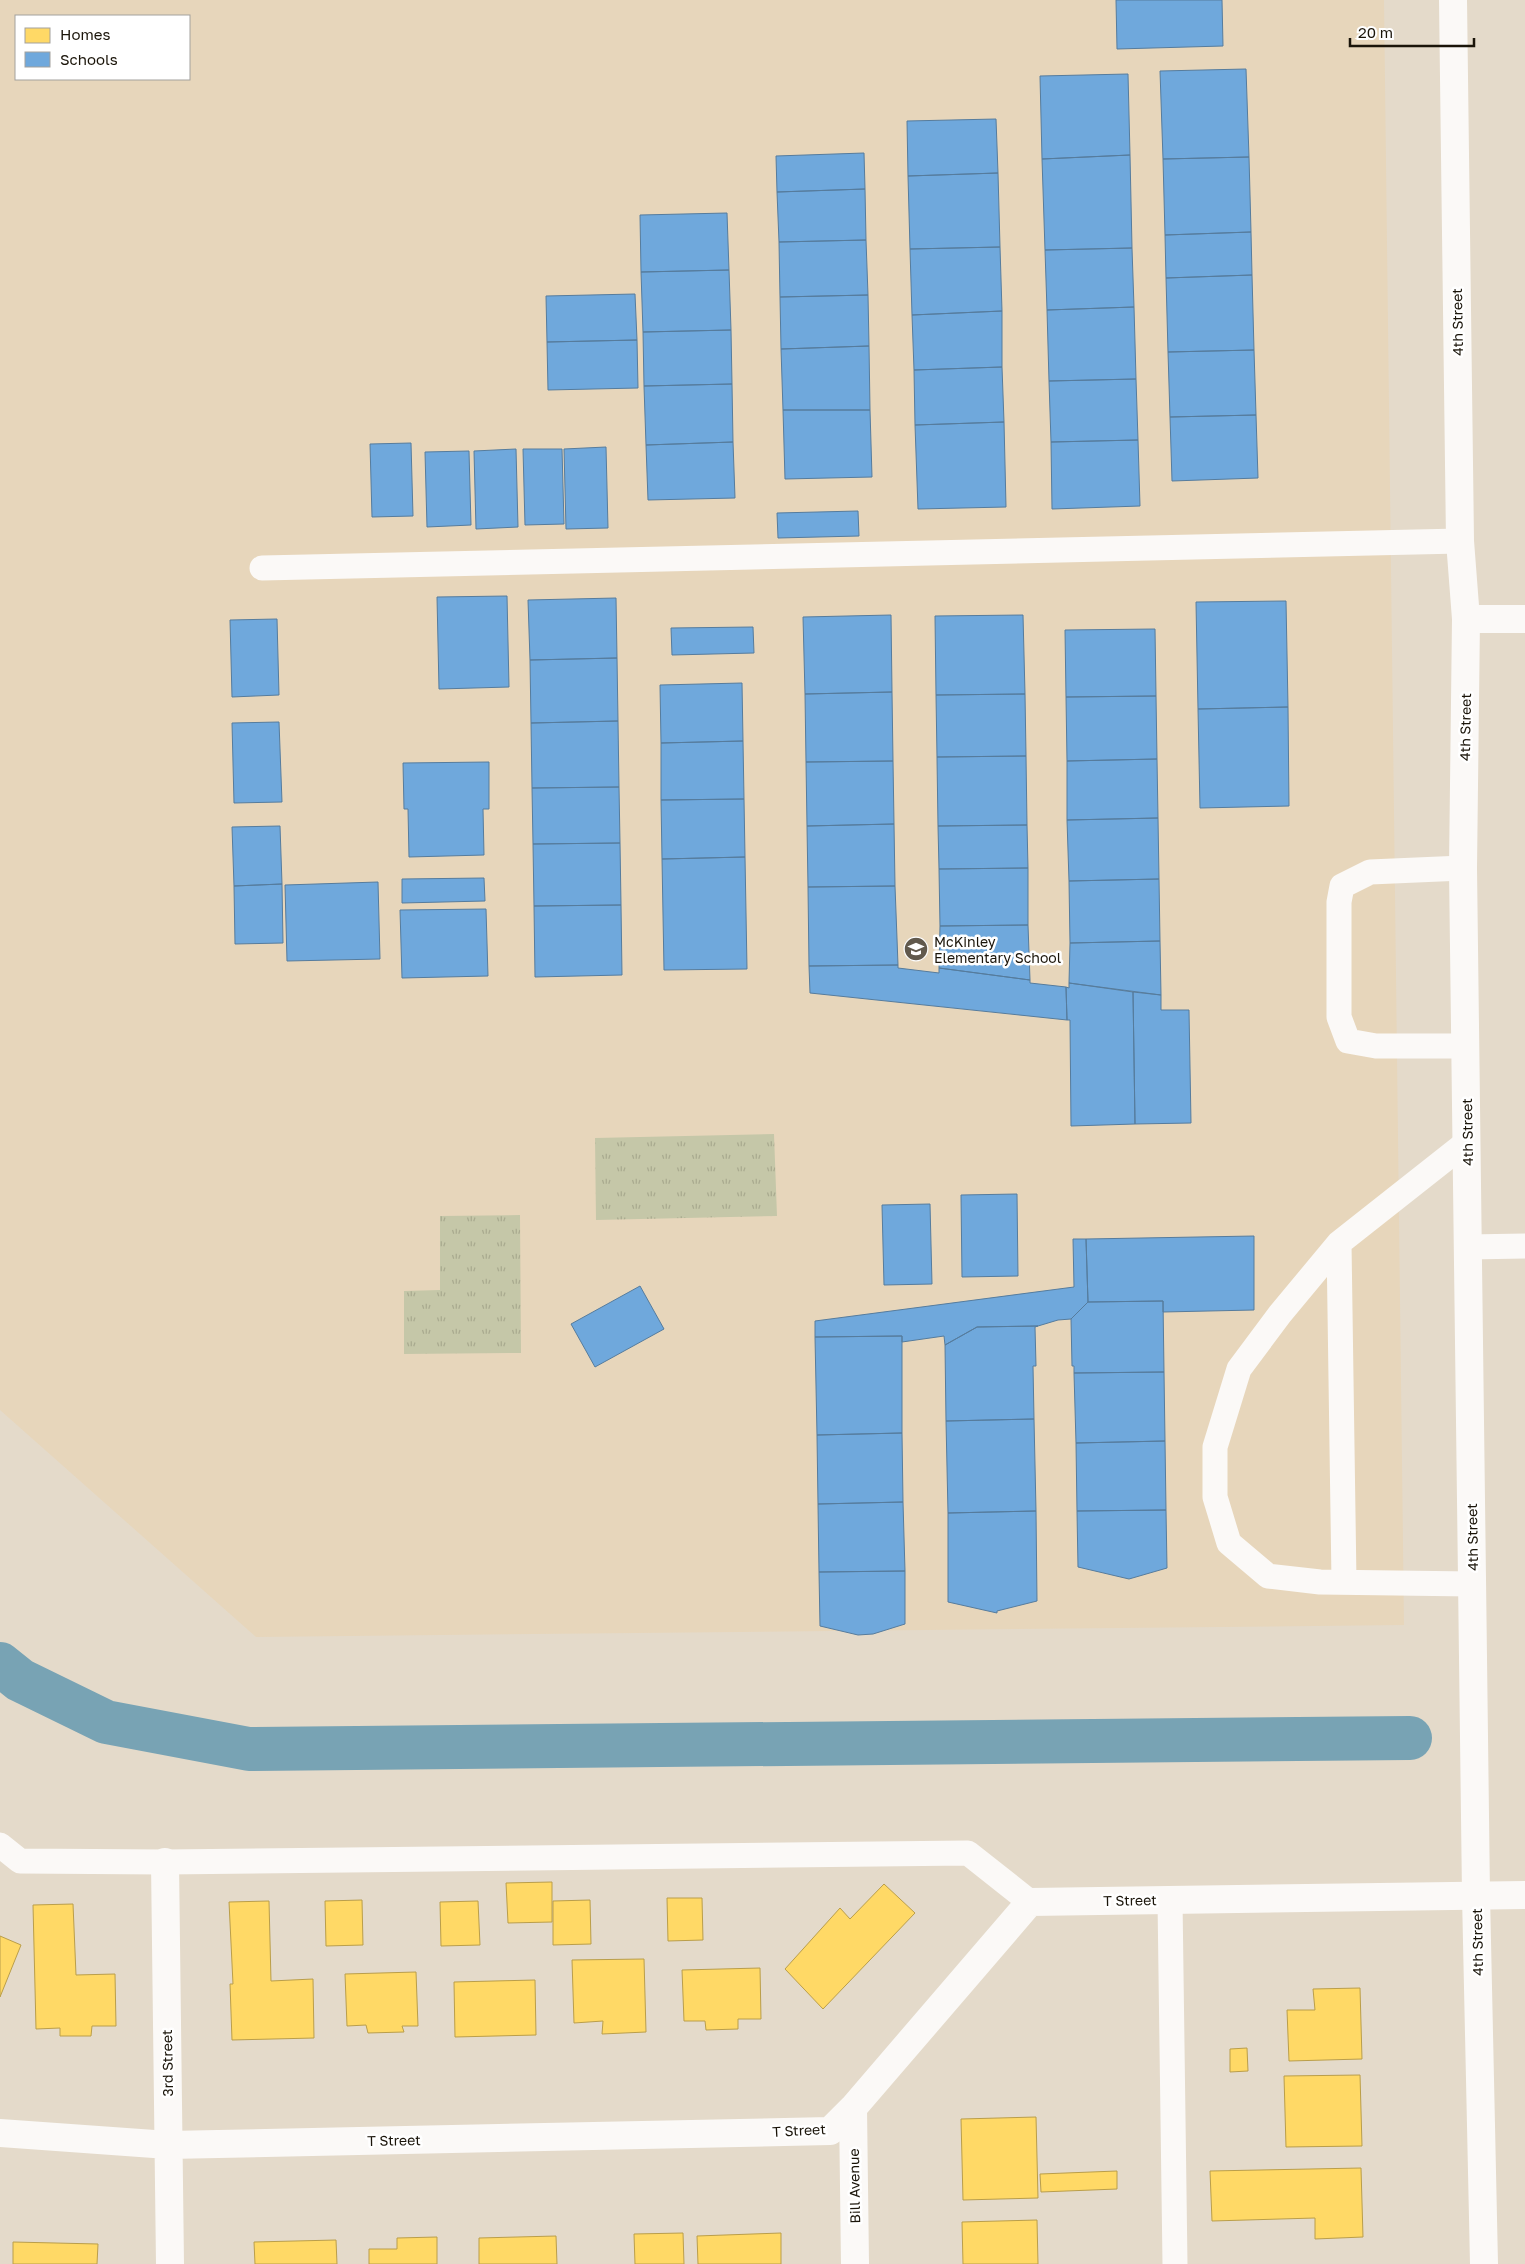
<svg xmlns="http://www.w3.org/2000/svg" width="1525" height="2264" font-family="'Golos Text',sans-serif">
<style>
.built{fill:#e7d6bb;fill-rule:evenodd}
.park{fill:url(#park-tufts)}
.homes{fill:#ffd966;stroke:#ba9e4a}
.schools{fill:#6fa8dc;stroke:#567c9d}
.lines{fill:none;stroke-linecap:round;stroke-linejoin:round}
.canal{stroke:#78a3b4;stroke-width:44}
.service{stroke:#fbf9f7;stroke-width:25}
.minor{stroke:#fbf9f7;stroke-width:28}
.tertiary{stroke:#fbf9f7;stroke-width:28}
.labels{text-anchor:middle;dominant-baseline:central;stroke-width:5;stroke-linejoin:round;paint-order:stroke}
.street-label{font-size:14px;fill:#1a1409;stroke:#fff}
.poi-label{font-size:14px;fill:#1a1409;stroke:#fff;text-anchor:start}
</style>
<defs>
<pattern id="park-tufts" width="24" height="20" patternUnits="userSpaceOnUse" patternTransform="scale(1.25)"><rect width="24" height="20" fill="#c5c7a8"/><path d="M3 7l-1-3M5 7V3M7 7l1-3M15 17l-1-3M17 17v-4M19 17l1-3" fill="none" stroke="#a9aa8f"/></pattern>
</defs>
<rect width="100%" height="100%" fill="#e4daca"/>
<path class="built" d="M0,0H1384L1404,1625L256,1637L0,1410ZM16,16H189V79H16Z"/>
<path class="park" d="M774,1134L777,1216L596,1220L595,1138Z
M520,1215L521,1353L404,1354V1291L440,1290V1216Z"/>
<path class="homes" d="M552,1882V1922L508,1923L506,1883Z
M884,1884L915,1913L823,2009L785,1969L840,1908L850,1919Z
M667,1898H702L703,1940L668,1941Z
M362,1900L363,1945L326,1946L325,1901Z
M590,1900L591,1944L553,1945V1901Z
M269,1901L271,1981L313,1979L314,2038L232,2040L230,1984H233L229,1902Z
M478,1901L480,1945L441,1946L440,1902Z
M73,1904L76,1975L115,1974L116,2026H92L91,2036H60V2028L36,2029L33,1905Z
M0,1936L21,1945L0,1997Z
M644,1959L646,2032L602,2034L603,2021L574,2023L572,1960Z
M760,1968L761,2019H738V2029L706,2030L705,2021H684L682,1970Z
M416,1972L418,2026H402L404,2032L368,2033L366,2025L347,2026L345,1974Z
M535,1980L536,2035L455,2037L454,1982Z
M1360,1988L1362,2059L1289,2061L1287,2010H1315L1313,1989Z
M1247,2048L1248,2071L1230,2072V2049Z
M1360,2075L1362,2146L1286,2147L1284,2076Z
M1036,2117L1038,2198L963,2200L961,2119Z
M1361,2168L1363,2237L1315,2239V2218L1212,2221L1210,2171Z
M1117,2171V2189L1041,2192L1040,2174Z
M1037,2220L1038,2264H963L962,2222Z
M683,2233L684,2264H635L634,2234Z
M781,2233V2264H698L697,2236Z
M556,2236L557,2264H479V2238Z
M437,2237V2264H369V2249H397V2238Z
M336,2240L337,2264H255L254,2242Z
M13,2242L98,2244L97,2264H13Z"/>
<path class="schools" d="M1116,0H1222L1223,46L1117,49Z
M1246,69L1249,157L1163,159L1160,71Z
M1128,74L1130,155L1042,159L1040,76Z
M996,119L998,173L908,176L907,121Z
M864,153L865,189L777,192L776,156Z
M1130,155L1132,248L1045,250L1042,159Z
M1249,157L1251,232L1165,235L1163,159Z
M998,173L1000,247L910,249L908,176Z
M865,189L866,240L779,242L777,192Z
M727,213L729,270L641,272L640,215Z
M1251,232L1252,275L1166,278L1165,235Z
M866,240L868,295L780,297L779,242Z
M1000,247L1002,311L912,315L910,249Z
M1132,248L1134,307L1047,310L1045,250Z
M729,270L731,330L643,332L641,272Z
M1252,275L1254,350L1168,352L1166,278Z
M635,294L637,340L547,342L546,296Z
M868,295L869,346L781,349L780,297Z
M1134,307L1136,379L1049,381L1047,310Z
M1002,311V367L914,370L912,315Z
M731,330L732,384L644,386L643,332Z
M637,340L638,388L548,390L547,342Z
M869,346L870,410H783L781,349Z
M1254,350L1256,415L1170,417L1168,352Z
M1002,367L1004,422L915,425L914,370Z
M1136,379L1138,440L1051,442L1049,381Z
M732,384L733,442L646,445L644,386Z
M783,410H870L872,477L785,479Z
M1256,415L1258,478L1172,481L1170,417Z
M1004,422L1006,507L918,509L915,425Z
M1138,440L1140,506L1052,509L1051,442Z
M733,442L735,498L648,500L646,445Z
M411,443L413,516L372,517L370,444Z
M606,447L608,528L566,529L564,449Z
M516,449L518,527L476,529L474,451Z
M523,449H562L564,524L525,525Z
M469,451L471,525L427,527L425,452Z
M858,511L859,536L778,538L777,513Z
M507,596L509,687L439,689L437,597Z
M616,598L617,658L530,660L528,600Z
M1286,601L1288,707L1198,709L1196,602Z
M891,615L892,692L805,694L803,617Z
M1023,615L1025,694L936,695L935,616Z
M277,619L279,695L232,697L230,620Z
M753,627L754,653L672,655L671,628Z
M1155,629L1156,696L1066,697L1065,630Z
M617,658L618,721L531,723L530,660Z
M742,683L743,741L661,743L660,685Z
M892,692L893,761L806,762L805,694Z
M1025,694L1026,756L937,757L936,695Z
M1156,696L1157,759L1067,761L1066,697Z
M1288,707L1289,806L1200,808L1198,709Z
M618,721L619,787L532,788L531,723Z
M279,722L282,802L234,803L232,723Z
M743,741L744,799L661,800V743Z
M1026,756L1027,825L938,826L937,757Z
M1157,759L1158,818L1067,820V761Z
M893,761L894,824L807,826L806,762Z
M489,762V809H483L484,855L409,857L408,809H404L403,763Z
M619,787L620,843L533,844L532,788Z
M744,799L745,857L662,859L661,800Z
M1158,818L1159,879L1069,881L1067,820Z
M894,824L895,886L808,887L807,826Z
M1027,825L1028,868L939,869L938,826Z
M280,826L282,884L234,886L232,827Z
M620,843L621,905L534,906L533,844Z
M745,857L747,969L664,970L662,859Z
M1028,868V925L940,926L939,869Z
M484,878L485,901L402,903V879Z
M1159,879L1160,941L1070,943L1069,881Z
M378,882L380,959L287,961L285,885Z
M282,884L283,943L235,944L234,886Z
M895,886L898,965L809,966L808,887Z
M621,905L622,975L535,977L534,906Z
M486,909L488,976L402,978L400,910Z
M1028,925L1030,980L939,968L940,926Z
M1160,941L1161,995L1069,983L1070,943Z
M898,965V968L939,973V968L1030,980V983L1066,987L1067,1020L810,993L809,966Z
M1069,983L1133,992L1135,1124L1071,1126L1070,1020H1067L1066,987L1069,988Z
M1133,992L1161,995V1010H1189L1191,1123L1135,1124Z
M1017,1194L1018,1276L962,1277L961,1195Z
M930,1204L932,1284L884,1285L882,1205Z
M1254,1236V1310L1163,1312V1301L1088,1302L1086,1239Z
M1073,1239H1086L1088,1302L1071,1319L1058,1320L1038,1326L977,1327L945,1345L944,1336L902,1342V1336L815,1337V1321L1074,1287Z
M640,1286L664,1329L595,1367L571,1324Z
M1163,1301L1164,1372L1074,1373V1366H1072L1071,1319L1088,1302Z
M1038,1326L1035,1327L1036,1366H1033L1034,1419L946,1421L945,1345L977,1327Z
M902,1336V1433L817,1435L815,1337Z
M1164,1372L1165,1441L1076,1443L1074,1373Z
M1034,1419L1036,1511L948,1513L946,1421Z
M902,1433L903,1502L818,1504L817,1435Z
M1165,1441L1166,1510L1077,1511L1076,1443Z
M903,1502L905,1571L819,1572L818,1504Z
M1166,1510L1167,1568L1129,1579L1078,1567L1077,1511Z
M1036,1511L1037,1601L997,1611V1613L948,1602V1513Z
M905,1571V1624L873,1634L858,1635L820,1626L819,1572Z"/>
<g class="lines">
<path class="canal" d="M0,1664L20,1680L106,1722L249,1749L1410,1738"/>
<path class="service" d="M262,568L1460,541
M1463,868L1370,872L1342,886L1339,902V1017L1348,1041L1376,1046H1466
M1467,1142L1339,1243L1280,1314L1239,1369L1215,1447V1497L1229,1543L1268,1576L1320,1582L1472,1584
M1339,1243L1344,1582
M1468,1247L1525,1246
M0,1845L20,1861L165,1862L968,1853L1030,1902
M1170,1900L1175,2264"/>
<path class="minor" d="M1466,619H1525
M165,1862L170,2264
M853,2108L855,2264
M0,2133L168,2145L830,2131L853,2108L1030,1902L1525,1895"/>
<path class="tertiary" d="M1453,0L1460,541L1466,619L1463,868L1476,1895L1484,2264"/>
</g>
<defs>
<g id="school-disc" transform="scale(1.25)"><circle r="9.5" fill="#61594d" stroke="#fff"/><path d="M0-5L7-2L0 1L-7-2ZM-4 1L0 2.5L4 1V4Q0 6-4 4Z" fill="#fff"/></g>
</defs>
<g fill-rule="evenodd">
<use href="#school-disc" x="916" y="949"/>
</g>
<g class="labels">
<g class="street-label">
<text transform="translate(1457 322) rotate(-91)">4th Street</text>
<text transform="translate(1465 727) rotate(-89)">4th Street</text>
<text transform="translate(1467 1132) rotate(-91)">4th Street</text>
<text transform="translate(1472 1537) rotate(-91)">4th Street</text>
<text transform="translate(1130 1900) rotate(-1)">T Street</text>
<text transform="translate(1477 1942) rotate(-91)">4th Street</text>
<text transform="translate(167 2063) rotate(-91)">3rd Street</text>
<text transform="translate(799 2130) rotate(-3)">T Street</text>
<text transform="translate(394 2140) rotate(-1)">T Street</text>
<text transform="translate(854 2186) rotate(-91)">Bill Avenue</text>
</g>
<g class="poi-label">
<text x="934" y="941">McKinley<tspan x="934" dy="16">Elementary School</tspan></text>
</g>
</g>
<rect x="15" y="15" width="175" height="65" fill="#ffffff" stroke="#a3a19d"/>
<rect x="25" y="28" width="25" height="15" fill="#ffd966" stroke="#a3a19d"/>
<text x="60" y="40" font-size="15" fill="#1a1409">Homes</text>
<rect x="25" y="52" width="25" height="15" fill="#6fa8dc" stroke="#a3a19d"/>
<text x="60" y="65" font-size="15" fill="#1a1409">Schools</text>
<path d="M1350 38v8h124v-8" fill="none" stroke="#1a1409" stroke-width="2.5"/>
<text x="1358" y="38" font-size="15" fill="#1a1409" stroke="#ffffff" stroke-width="4" paint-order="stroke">20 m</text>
</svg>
